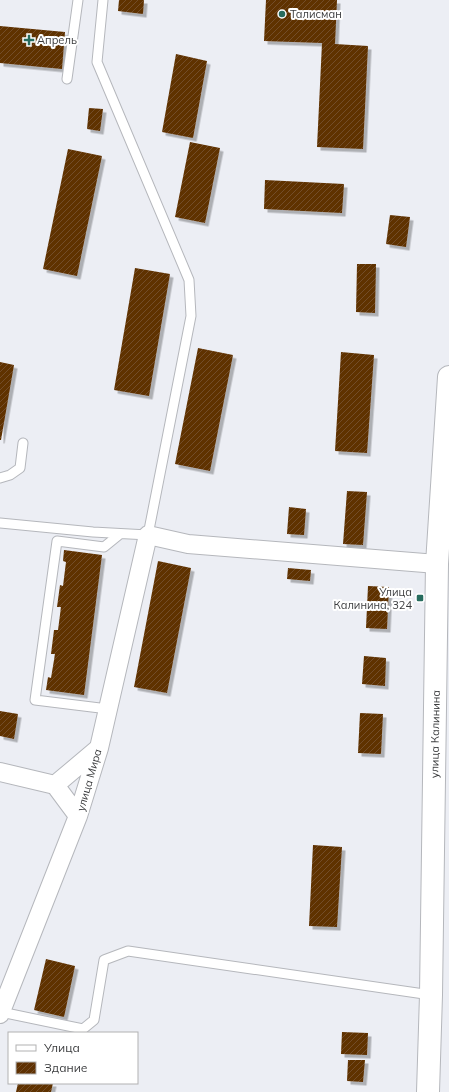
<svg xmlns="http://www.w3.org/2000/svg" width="449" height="1092" font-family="Mulish,sans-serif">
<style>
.building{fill:url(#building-hatch);filter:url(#shadow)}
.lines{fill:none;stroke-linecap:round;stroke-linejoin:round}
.service-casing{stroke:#b5b7bc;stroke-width:11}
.minor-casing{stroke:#b5b7bc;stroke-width:20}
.tertiary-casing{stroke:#b5b7bc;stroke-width:24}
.service{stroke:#fff;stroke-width:9}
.minor{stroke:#fff;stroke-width:18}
.tertiary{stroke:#fff;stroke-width:22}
.poi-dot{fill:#276c5e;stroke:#fff;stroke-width:1.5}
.labels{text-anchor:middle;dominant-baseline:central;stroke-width:4;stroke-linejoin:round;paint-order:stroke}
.poi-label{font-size:11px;fill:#3b3c3e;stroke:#fff;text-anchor:start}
.street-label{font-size:11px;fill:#3b3c3e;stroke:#fff}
</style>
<defs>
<pattern id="building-hatch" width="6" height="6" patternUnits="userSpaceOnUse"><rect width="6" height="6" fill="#5f3102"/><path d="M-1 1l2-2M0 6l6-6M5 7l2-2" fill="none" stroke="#734e29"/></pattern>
<filter id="shadow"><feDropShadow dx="3.5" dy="3.5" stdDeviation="0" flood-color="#0004"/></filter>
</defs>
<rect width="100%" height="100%" fill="#eceef4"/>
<path class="building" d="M119,0H144L143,14L118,11Z
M266,0H337L335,44L368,46L363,149L317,147L322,43L264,41Z
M0,26L65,32L62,69L0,63Z
M176,54L207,61L193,138L162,132Z
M89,108L103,109L100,131L87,129Z
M190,142L220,148L205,223L175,217Z
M68,149L102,156L77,276L43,269Z
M265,180L344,184L342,213L264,209Z
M390,215L410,217L406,247L386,244Z
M357,264H376L375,313L356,312Z
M135,268L170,274L149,396L114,390Z
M198,348L233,355L210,471L175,464Z
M341,352L374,355L367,453L335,451Z
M0,362L14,365L1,440H0Z
M347,491L367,492L363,545L343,544Z
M289,507L306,509L304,535L287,534Z
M64,550L102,555L84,695L46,690L48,677L51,678L55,654H51L54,630H58L61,607H57L60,585L63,586L66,562L63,561Z
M158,561L191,568L167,693L134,687Z
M288,568L311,570L310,581L287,579Z
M368,586L389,587L387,629L366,628Z
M364,656L386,658L385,686L362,684Z
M0,711L18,714L14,739L0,736Z
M360,713L383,714L381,754L358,753Z
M313,845L342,847L337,927L309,926Z
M46,959L75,966L64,1017L34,1010Z
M342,1032L368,1033L367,1055L341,1054Z
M348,1060H365L363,1082L347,1081Z
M18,1083H53L51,1092H16Z"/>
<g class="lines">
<g class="service-casing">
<path id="service" d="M67,79L78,0
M0,478L10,475L20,468L23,443
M0,523L93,532L148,535L191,316L189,280L97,62L103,0
M108,709L35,700L57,541L104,547L120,534
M1,1012L83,1029L94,1020L104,960L128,951L431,995"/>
</g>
<g class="minor-casing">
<path id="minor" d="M0,772L55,785L78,816
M55,785L99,748
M0,1014L78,816L99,748L148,535L188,544L437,564"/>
</g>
<g class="tertiary-casing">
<path id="tertiary" d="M428,1092L431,995L437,564L449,377"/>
</g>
<use href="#service" class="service"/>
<use href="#minor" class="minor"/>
<use href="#tertiary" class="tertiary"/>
</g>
<g class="poi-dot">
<circle cx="282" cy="14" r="4"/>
<path d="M27 34h4v4h4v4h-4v4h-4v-4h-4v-4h4z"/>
<rect x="416" y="594" width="8" height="8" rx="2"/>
</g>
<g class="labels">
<g class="poi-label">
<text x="290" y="14">Талисман</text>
<text x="37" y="40">Апрель</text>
<text x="412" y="592" text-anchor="end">Улица<tspan x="412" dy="13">Калинина, 324</tspan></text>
</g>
<g class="street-label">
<text transform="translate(435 734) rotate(-89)">улица Калинина</text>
<text transform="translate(89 780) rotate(-74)">улица Мира</text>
</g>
</g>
<rect x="8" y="1032" width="130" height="52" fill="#ffffff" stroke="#b1b1b2"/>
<rect x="16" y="1045" width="20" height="6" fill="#ffffff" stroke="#b1b1b2"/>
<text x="44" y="1052" font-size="12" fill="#3b3c3e">Улица</text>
<rect x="16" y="1062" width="20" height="12" fill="url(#building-hatch)" stroke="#b1b1b2"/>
<text x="44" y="1072" font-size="12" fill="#3b3c3e">Здание</text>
</svg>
